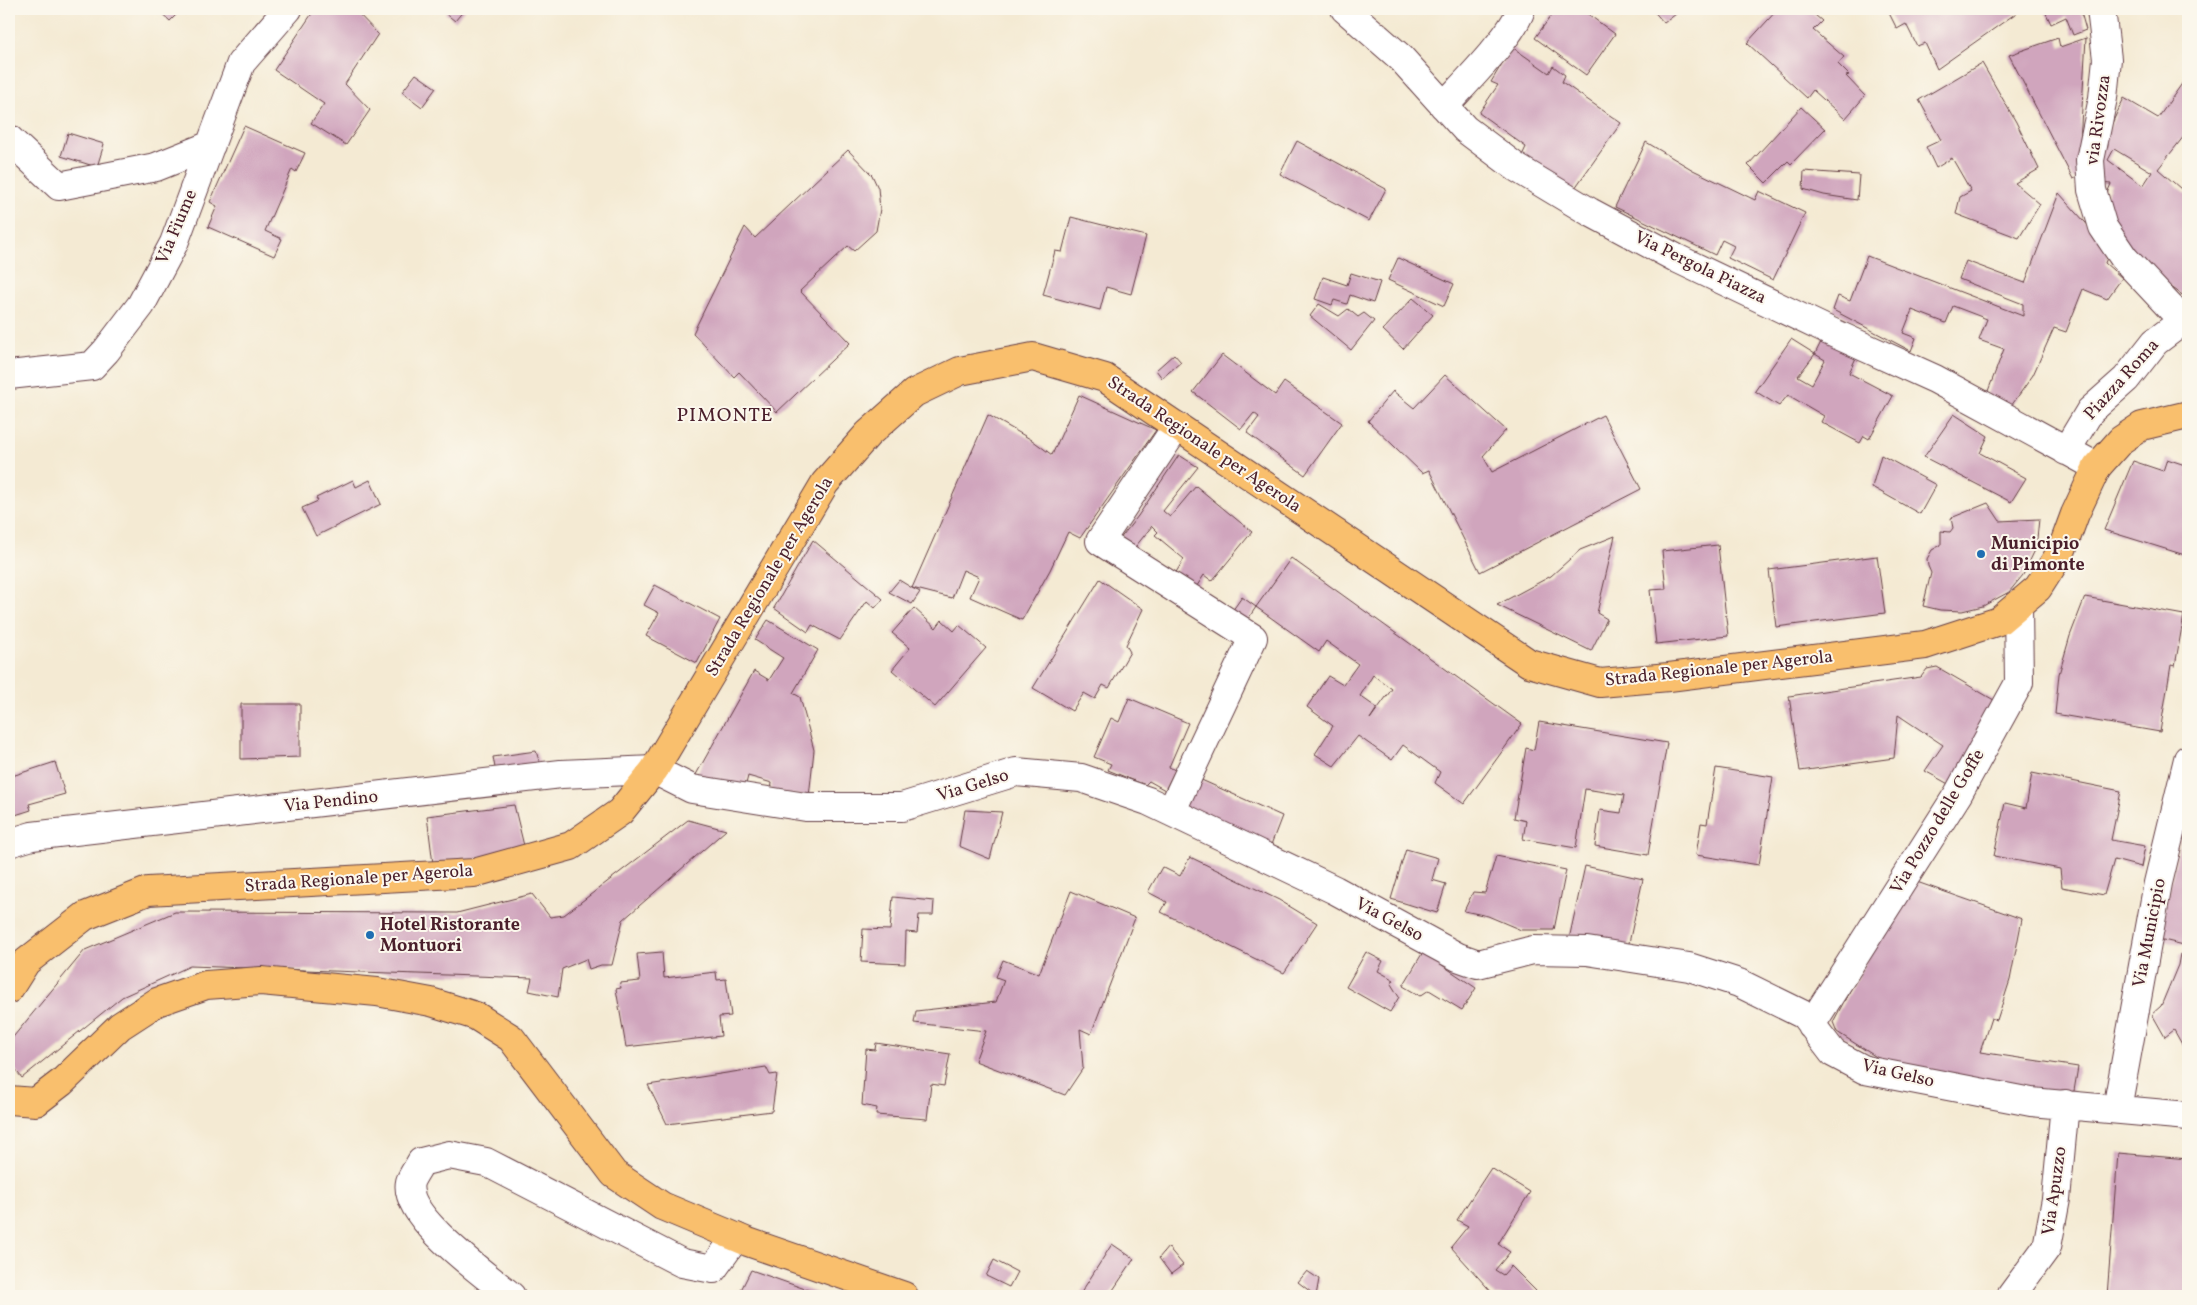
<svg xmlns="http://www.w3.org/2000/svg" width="2197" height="1305" font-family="Vollkorn,serif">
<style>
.building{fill:#d0a5bd;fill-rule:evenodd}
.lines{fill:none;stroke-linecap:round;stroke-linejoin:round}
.minor-casing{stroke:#643d44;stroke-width:30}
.major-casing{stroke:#643d44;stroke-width:30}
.minor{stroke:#fff;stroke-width:28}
.major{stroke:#f9bf6d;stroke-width:28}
.poi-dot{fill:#1f6fb2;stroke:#fbf7ec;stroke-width:2}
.labels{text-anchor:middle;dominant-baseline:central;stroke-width:4;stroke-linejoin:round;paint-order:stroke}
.street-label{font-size:18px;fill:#4a1f2b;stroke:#fbf7ec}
.poi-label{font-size:18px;font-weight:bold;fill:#4a1f2b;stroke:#fbf7ec;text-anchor:start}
.quarter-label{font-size:20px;letter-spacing:1px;fill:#4a1f2b;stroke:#fbf7ec}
</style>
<rect width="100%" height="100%" fill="#fbf7ec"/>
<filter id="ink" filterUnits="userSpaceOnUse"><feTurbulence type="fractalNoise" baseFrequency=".02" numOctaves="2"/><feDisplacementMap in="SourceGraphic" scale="10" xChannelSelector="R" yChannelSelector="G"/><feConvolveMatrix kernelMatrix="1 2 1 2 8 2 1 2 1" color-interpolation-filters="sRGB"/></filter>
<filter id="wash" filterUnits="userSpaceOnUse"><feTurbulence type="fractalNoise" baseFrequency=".0096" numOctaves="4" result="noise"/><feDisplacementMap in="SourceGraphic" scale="20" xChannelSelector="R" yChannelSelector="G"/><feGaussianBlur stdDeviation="1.12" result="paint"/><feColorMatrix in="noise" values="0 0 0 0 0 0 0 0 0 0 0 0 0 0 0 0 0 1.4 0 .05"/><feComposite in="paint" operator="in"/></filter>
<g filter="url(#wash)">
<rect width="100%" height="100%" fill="#f4ead3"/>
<g id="blocks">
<path class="building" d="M157,9H182L170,21Z
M315,9H354L378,34L345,84L370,110L346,145L311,123L324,104L274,70Z
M449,9H465L455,21L445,13Z
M1556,9H1581L1615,34L1586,75L1535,38Z
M1652,9H1672L1676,14L1664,23Z
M1778,9H1808L1822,21L1813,30L1844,57L1838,64L1849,75L1846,76L1865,96L1845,119L1813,90L1807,98L1747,43Z
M1887,9H2022L1937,69L1925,43L1917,46L1906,24L1897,29Z
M2044,9H2080L2086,30L2073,35L2066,17L2051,24Z
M2179,9H2188V18Z
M2058,38L2060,47L2086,38L2078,177L2073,179L2009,55Z
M1512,47L1549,73L1553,66L1565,75L1562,82L1621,123L1570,195L1520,160L1526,147L1479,113L1498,85L1491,82Z
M1982,63L2016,122L2039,169L2015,183L2040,204L2019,238L1956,214L1960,197L1971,191L1952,158L1936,168L1926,147L1941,140L1919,100Z
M416,74L436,88L422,107L402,92Z
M2188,75V131L2158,169L2188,195V299L2139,264L2116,229L2104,200L2111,184L2099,183L2097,155L2124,98L2158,118ZM2114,149L2152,172L2143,186L2108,160Z
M1801,107L1825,129L1791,164L1788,161L1766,183L1748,165Z
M244,126L305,153L296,172L292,169L265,231L282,239L274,256L208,227L217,206L210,202Z
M68,133L104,144L97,167L61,156Z
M1297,141L1386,189L1369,221L1280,174Z
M1646,142L1693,170L1755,200L1759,191L1805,213L1773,280L1728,258L1734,246L1722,240L1715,255L1615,207Z
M848,150L872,175L878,188L880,209L876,231L854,251L848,246L800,291L850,343L777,412L739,372L734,377L693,333L745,227L755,238Z
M1804,171L1859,175L1857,200L1824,195L1803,189Z
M2059,193L2110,250L2105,263L2122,278L2107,299L2083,289L2066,332L2054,328L2033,375L2009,409L1985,399L2004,349L1979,340L1987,319L1953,306L1946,323L1912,310L1903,333L1916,338L1911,351L1833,310L1838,296L1850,301L1867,256L2023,316V304L1959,279L1966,261L2025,283Z
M1071,217L1146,236L1131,294L1106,287L1100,310L1043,295L1055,251L1062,252Z
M1398,258L1454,284L1444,306L1388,280Z
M1351,273L1380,282L1373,303L1350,295L1347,304L1334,300L1332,305L1315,299L1323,277L1347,285Z
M1413,298L1433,315L1403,349L1383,330Z
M1319,304L1339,316L1348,309L1358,317L1364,313L1374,321L1351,350L1310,316Z
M1825,334L1860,349L1849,373L1893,396L1869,439L1864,436L1860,443L1821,422L1824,416L1788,395L1779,406L1755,391L1791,339L1815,354ZM1815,354L1825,360L1812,384L1798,376Z
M1174,354L1181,362L1162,378L1156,370Z
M1222,355L1275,395L1284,382L1342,423L1305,475L1247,433L1259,417L1254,413L1241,429L1193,392Z
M1445,375L1506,430L1483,456L1492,472L1603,415L1641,489L1480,572L1429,470L1422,473L1368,421L1393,391L1414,408Z
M1079,395L1156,430L1080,538L1068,532L1050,570L1022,620L970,597L979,577L963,570L952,598L912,588L920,592L912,604L889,592L899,580L912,588L988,415L1032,440L1052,455Z
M1954,414L1988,436L1980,453L2026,478L2011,502L1924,457Z
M1179,455L1198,467L1163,511L1170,517L1196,486L1252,532L1212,581L1204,575L1193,592L1172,579L1184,559L1155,535L1158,532L1152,526L1132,551L1119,540L1138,516Z
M1881,455L1936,485L1920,514L1872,487Z
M2167,459L2188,466V556L2104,530L2133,461L2163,471Z
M353,480L356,487L370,480L381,504L316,536L302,508L318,501L316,498Z
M1988,503L2000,521L2039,519L2036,548L2023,575L2009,592L1983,606L1962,611L1940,610L1923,606L1931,573L1928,566L1927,559L1932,550L1941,545V531L1950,532L1953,528L1951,518Z
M1615,536L1597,613L1607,619L1591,651L1497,605L1551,576L1580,550Z
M813,540L883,599L875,608L867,601L840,640L812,625L808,632L774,608Z
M1718,545L1728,636L1656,644L1650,590L1666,589L1662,551Z
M1877,556L1885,613L1776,627L1769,570Z
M1291,558L1522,724L1464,804L1435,783L1440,772L1403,745L1392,760L1358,736L1334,766L1315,754L1333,726L1307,707L1328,676L1343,685L1358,664L1326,641L1319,652L1256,607L1244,625L1230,614L1242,597L1256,607ZM1373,675L1392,689L1370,719L1377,708L1360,696Z
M1100,579L1143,609L1126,645L1130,652L1109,688L1103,685L1095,699L1084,693L1072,711L1033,688Z
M655,585L720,619L697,663L646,636L659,613L644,605Z
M2085,597L2184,615L2175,666L2171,665L2160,732L2055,714L2059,674L2070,636Z
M914,608L936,628L942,620L954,631L959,625L986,648L935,707L892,670L910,648L892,633Z
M768,620L818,650L793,693L800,697L814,750L809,797L771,791L772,783L748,776L745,788L693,780L754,671L769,680L783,658L755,640Z
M1937,667L1999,703L1952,786L1925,771L1943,745L1898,715L1894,758L1800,771L1789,696L1921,677L1927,669Z
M1129,698L1188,723L1169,767L1175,770L1165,790L1149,781L1145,785L1108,770L1111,764L1094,757L1111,718L1119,722Z
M241,704H300V757L241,759Z
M1539,722L1667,743L1648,855L1595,846L1600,810L1621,813L1624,795L1585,789L1576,848L1523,839L1526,821L1514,818L1526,748L1534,750Z
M536,751L541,767L496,773L493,757Z
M55,762L65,794L29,804L31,810L9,817V777Z
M1716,768L1773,777L1759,865L1696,855L1701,823L1707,824Z
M2032,773L2121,791L2111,840L2145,846L2141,867L2114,860L2104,895L2062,887L2060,869L1994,856L2005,803L2026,808Z
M1197,778L1282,816L1269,850L1181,812Z
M2188,803V946L2159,939Z
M514,805L525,850L476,859L433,864L427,816Z
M965,810L1002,812L990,859L959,846Z
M688,820L726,830L623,920L612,965H601L589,969L586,959L562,969L558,997L529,991L532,978L190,966L122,997L22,1078L9,1062V1042L85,950L175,912L457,913L532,894L550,917L564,915Z
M1406,849L1438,858L1432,880L1446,884L1437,913L1391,899Z
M1496,856L1566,870L1554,930H1521L1488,916L1464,911L1473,892L1485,893Z
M1190,857L1279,900L1317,923L1284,973L1161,912L1167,902L1148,892L1162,867L1180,876Z
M1585,866L1643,879L1627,952L1569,939Z
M1914,881L2022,919L2010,980L1997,1020L1991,1018L1980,1052L2078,1067L2073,1097L1964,1082L1878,1058L1837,1032L1833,1022L1885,926Z
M1071,891L1135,918L1091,1034L1080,1029L1083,1068L1065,1095L975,1061L986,1031L914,1023L916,1011L996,1002L1004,980L996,977L1003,960L1039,974Z
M893,897L934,901L933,915H919L917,933L906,932L905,964L861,962L863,929L890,930Z
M662,952L664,978L716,972L717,980L726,979L731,1016L719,1017L721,1036L626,1047L616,989L621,988L620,983L640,981L637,954Z
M1366,952L1383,961L1378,971L1394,980L1391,984L1399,997L1390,1012L1346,987Z
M1423,952L1476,988L1462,1010L1429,990L1420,996L1403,986Z
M2180,954H2188V1055L2174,1030L2165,1037L2152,1014L2161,1006L2178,965Z
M876,1043L950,1054L944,1086L931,1084L927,1119L876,1115L877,1108L862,1105L866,1049L875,1050Z
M766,1067L770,1075L777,1074L772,1111L667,1124L648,1085Z
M2118,1153L2188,1159V1296H2107Z
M1491,1168L1530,1192L1498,1244L1510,1252L1495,1270L1503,1275L1511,1266L1536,1291L1533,1296H1495L1451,1247L1468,1226L1457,1220Z
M1112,1244L1134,1259L1109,1296H1079Z
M1168,1247L1183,1265L1171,1274L1159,1258Z
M994,1260L1017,1272L1009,1287L986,1276Z
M751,1270L825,1296H738Z
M1307,1271L1319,1279L1316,1296L1298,1282Z"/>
</g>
</g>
<g filter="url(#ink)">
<use href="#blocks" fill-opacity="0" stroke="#643d44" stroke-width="1"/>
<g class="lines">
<g class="minor-casing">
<path id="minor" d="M1345,9L1401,58L1465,129L1517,168L1590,212L1676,258L1829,331L1935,379L2097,467
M2101,9L2107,59L2103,98L2090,160L2092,190L2103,227L2124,258L2183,321
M1444,106C1464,84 1514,34 1521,9
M9,139L59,186L156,167L211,145
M9,375L92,366L106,351L141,305L174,243L241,63L288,9
M2066,451L2090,411L2126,379L2155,342L2183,321L2188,324
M1171,812L1253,638L1100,541L1177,426
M9,843L32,836L561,774L654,770L692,789L806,807H902L1016,772L1081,778L1148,801L1335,890L1458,957L1478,964L1533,950L1587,951L1689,967L1739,983L1804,1015L1833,1053L1865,1070L2031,1102L2188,1116
M1811,1025L1958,794L2019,683L2018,605
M2117,1109L2158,883L2188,759
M511,1296C487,1276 402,1217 410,1182C412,1176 418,1168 421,1162L449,1155L486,1162L682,1263L713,1269L736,1237
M2011,1296L2047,1247L2056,1199L2065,1104"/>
</g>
<g class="major-casing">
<path id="major" d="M9,989L26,962L85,916L148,891L474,873L571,846L620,812L654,770L825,483L868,434L914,393L960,371L1033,357L1105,378L1529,663L1600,683L1669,677L1925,645L1999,621L2038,588L2061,552L2075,514L2097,467L2121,440L2142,426L2188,415
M9,1100L36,1102L62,1082L120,1026L157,1002L206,985L261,981L377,992L431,1002L476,1016L511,1038L614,1174L662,1206L748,1242L904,1296"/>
</g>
<use href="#minor" class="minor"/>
<use href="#major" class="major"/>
</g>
</g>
<g class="poi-dot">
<circle cx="1981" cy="554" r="5"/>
<circle cx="370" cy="935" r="5"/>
</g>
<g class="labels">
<g class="street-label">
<text transform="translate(2099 120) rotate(-82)">via Rivozza</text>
<text transform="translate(177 227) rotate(-67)">Via Fiume</text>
<text transform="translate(1700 268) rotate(26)">Via Pergola Piazza</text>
<text transform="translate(2122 380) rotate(-48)">Piazza Roma</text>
<text transform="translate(1204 445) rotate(34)">Strada Regionale per Agerola</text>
<text transform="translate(770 577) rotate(-59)">Strada Regionale per Agerola</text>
<text transform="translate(1719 669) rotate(-6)">Strada Regionale per Agerola</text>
<text transform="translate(973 786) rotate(-17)">Via Gelso</text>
<text transform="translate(331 802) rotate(-6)">Via Pendino</text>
<text transform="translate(1938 822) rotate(-59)">Via Pozzo delle Goffe</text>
<text transform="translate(359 879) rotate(-4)">Strada Regionale per Agerola</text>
<text transform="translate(1389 920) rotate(28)">Via Gelso</text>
<text transform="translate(2150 933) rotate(-79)">Via Municipio</text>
<text transform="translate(1898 1074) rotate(13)">Via Gelso</text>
<text transform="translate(2055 1191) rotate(-82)">Via Apuzzo</text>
</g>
<g class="poi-label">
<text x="1991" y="544">Municipio<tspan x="1991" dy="21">di Pimonte</tspan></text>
<text x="380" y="925">Hotel Ristorante<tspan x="380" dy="21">Montuori</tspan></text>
</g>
<g class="quarter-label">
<text x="725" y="416">PIMONTE</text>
</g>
</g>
<rect width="2197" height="1305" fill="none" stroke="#fbf7ec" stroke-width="30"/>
</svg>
